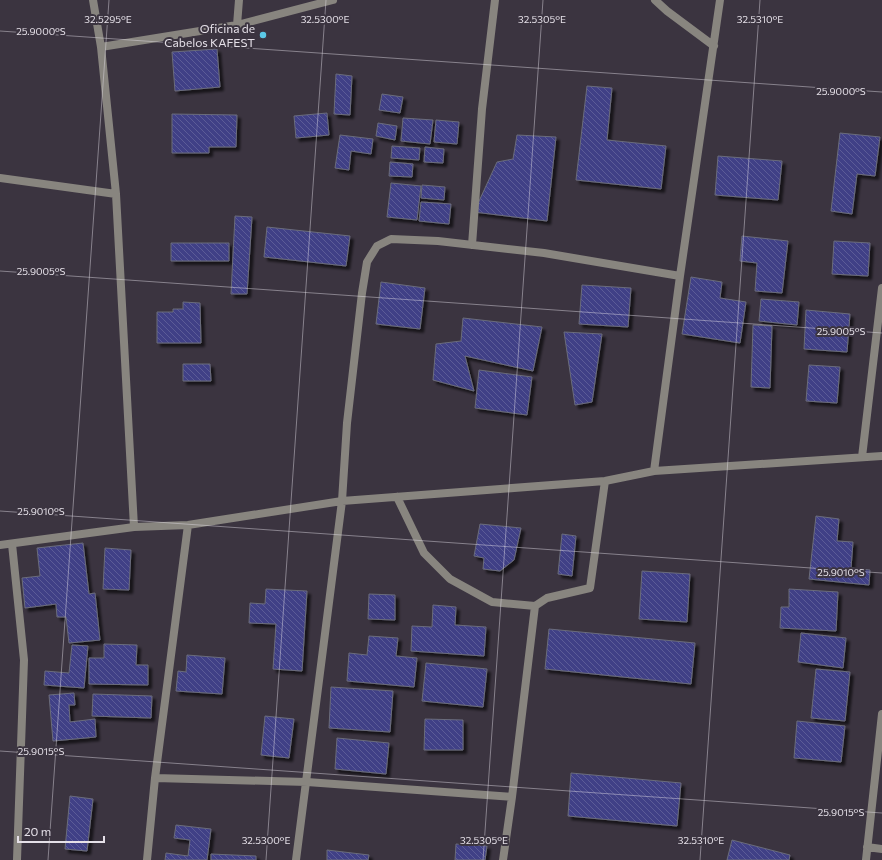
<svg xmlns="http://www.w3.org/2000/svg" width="882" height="860" font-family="Commissioner,sans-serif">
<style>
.building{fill:url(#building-back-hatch);stroke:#6a6c7b;filter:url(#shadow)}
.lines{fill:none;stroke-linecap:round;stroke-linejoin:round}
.street{stroke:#88857f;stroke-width:8}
.ticks{fill:none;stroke:#e5e0e8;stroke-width:1;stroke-opacity:0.45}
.poi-dot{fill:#5bc8e6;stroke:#3b3440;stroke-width:1.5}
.labels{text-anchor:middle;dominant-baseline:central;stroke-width:4;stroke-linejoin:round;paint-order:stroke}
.poi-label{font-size:12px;fill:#e5e0e8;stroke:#3b3440;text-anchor:end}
.ticks-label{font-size:10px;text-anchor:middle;fill:#e5e0e8;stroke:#3b3440;stroke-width:4;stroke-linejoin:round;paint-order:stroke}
</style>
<defs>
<pattern id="building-back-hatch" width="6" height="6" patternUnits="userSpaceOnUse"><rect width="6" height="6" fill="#414086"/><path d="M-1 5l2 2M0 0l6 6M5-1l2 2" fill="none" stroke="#5c5b97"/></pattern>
<filter id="shadow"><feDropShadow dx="3.5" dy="3.5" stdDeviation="1" flood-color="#0009"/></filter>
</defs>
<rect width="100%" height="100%" fill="#3b3440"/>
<path class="building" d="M217,49L220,87L175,91L172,52Z
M336,74L352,76L350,115L334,114Z
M587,86L612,88L607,140L666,146L661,189L576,180Z
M382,94L403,97L400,113L379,110Z
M327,113L329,135L296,138L294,116Z
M172,114L237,115L236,147H209V153H172Z
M403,118L433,120L430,144L401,141Z
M436,120L459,122L457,144L434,142Z
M378,123L397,126L395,140L376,136Z
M840,133L880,137L875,176L857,174L852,214L831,211Z
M340,135L373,139L371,154L351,151L349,170L335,168Z
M517,135L556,137L547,221L474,212L497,162L513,159Z
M392,146L420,148L419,160L391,158Z
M425,147L444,149L443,163L424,162Z
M718,156L782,161L778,200L715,195Z
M390,162L413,164L412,177L389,176Z
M391,183L421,186L417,220L387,217Z
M422,185L445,187L444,200L421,198Z
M421,202L451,204L449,224L419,221Z
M235,216L252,217L247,294H231Z
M267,227L350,236L346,266L264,257Z
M742,236L788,241L782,293L755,291L757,263L740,261Z
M834,241L870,243L868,276L832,274Z
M171,243H229V261H171Z
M691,277L722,282L720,298L746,302L740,343L682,334Z
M381,282L425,288L420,329L376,324Z
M582,285L631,288L628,327L579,324Z
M761,299L799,302L797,325L759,321Z
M183,302L200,303L201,343H157V312H173V309H183Z
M806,310L850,314L847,352L804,349Z
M463,318L542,327L533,371L465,356L474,391L433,380L436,344L461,341Z
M753,325L772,326L770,388L751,387Z
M564,332L602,334L592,402L575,405Z
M183,364H210L211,381H183Z
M809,365L840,367L837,403L806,401Z
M479,370L532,377L527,415L475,408Z
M816,516L839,519L837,541L853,542L851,568L870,570L869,585L809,579Z
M480,524L521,528L514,560L500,571L483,569L484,558L474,556Z
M562,534L576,536L572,576L558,574Z
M83,543L89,594L95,593L100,640L69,643L66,617H57L56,604L25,608L22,578L40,576L37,548Z
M105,548L131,550L129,590L103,589Z
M642,571L690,574L687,622L639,619Z
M266,589L307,591L302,671L273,669L276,624L249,623L250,603L265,604Z
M789,589L838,592L836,631L780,628L781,607H789Z
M369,594L395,595V620L368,619Z
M433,605L456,607L455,625L486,627L484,656L411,651L412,626L432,627Z
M549,629L695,643L691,684L545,669Z
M801,633L846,638L843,668L798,662Z
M369,636L398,638L396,656L417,658L414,687L347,681L349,653L367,655Z
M104,644L137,645L136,665H148V685L89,684V658H104Z
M72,645L88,646L84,688L44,685L45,671L69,673Z
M187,655L225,658L222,694L176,691L178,671L186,672Z
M426,663L487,669L483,707L422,701Z
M816,669L850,672L845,721L811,718Z
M331,687L393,691L390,732L329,728Z
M74,693L75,705H69L70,722L95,719L96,737L53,741L49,695Z
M93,694L152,696L151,718L92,716Z
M265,716L294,719L289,758L261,755Z
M425,719L463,720V750H424Z
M797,721L845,726L841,762L794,758Z
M337,738L389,743L386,774L335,769Z
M571,773L681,783L677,826L568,816Z
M70,796L93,799L87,851L65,849Z
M176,825L211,829L207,860H165L166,853L188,856L190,840L174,838Z
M732,840L790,855L789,860H727Z
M456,844L487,846L485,860H455Z
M327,850L369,855L368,860H327Z
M211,854L256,856V860H211Z"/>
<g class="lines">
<path class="street" d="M93,0L101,47L116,194L134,527
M655,0L667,11L714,46
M237,25L239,0
M101,47L237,25L333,0
M0,178L116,194
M472,245L482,109L495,0
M862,457L882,288
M654,471L680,276L720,0
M397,497L424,553L450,579L492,602L535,606
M12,544L24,660L17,860
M0,545L134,527L188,525L342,501L605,481L654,471L882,456
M155,778L307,782L512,797
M867,847L882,849
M147,860L155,778L188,525
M296,860L342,501L347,423L362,293L367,262L377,246L391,239L438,241L544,253L680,276
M503,860L512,797L535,606L547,598L590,588L605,481
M866,860L882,714"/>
</g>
<path class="ticks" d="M0,31L882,92M0,271L882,333M0,511L882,573M0,751L882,813M48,860L109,0M266,860L326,0M483,860L543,0M700,860L760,0"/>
<circle class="poi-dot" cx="263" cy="35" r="4"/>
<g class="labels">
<g class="poi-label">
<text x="255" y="28">Oficina de<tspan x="255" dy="14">Cabelos KAFEST</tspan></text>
</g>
</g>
<g class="ticks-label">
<text x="108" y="23">32.5295°E</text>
<text x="325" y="23">32.5300°E</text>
<text x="542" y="23">32.5305°E</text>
<text x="760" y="23">32.5310°E</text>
<text x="41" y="35">25.9000°S</text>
<text x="841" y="95">25.9000°S</text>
<text x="41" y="275">25.9005°S</text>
<text x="841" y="335">25.9005°S</text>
<text x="41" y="515">25.9010°S</text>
<text x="841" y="576">25.9010°S</text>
<text x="41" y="755">25.9015°S</text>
<text x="841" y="816">25.9015°S</text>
<text x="266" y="844">32.5300°E</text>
<text x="484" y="844">32.5305°E</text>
<text x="701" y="844">32.5310°E</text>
</g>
<path d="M18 836v6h86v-6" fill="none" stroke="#e5e0e8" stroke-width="2"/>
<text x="24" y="836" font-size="12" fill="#e5e0e8" stroke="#3b3440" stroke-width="3" paint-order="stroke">20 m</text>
</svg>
